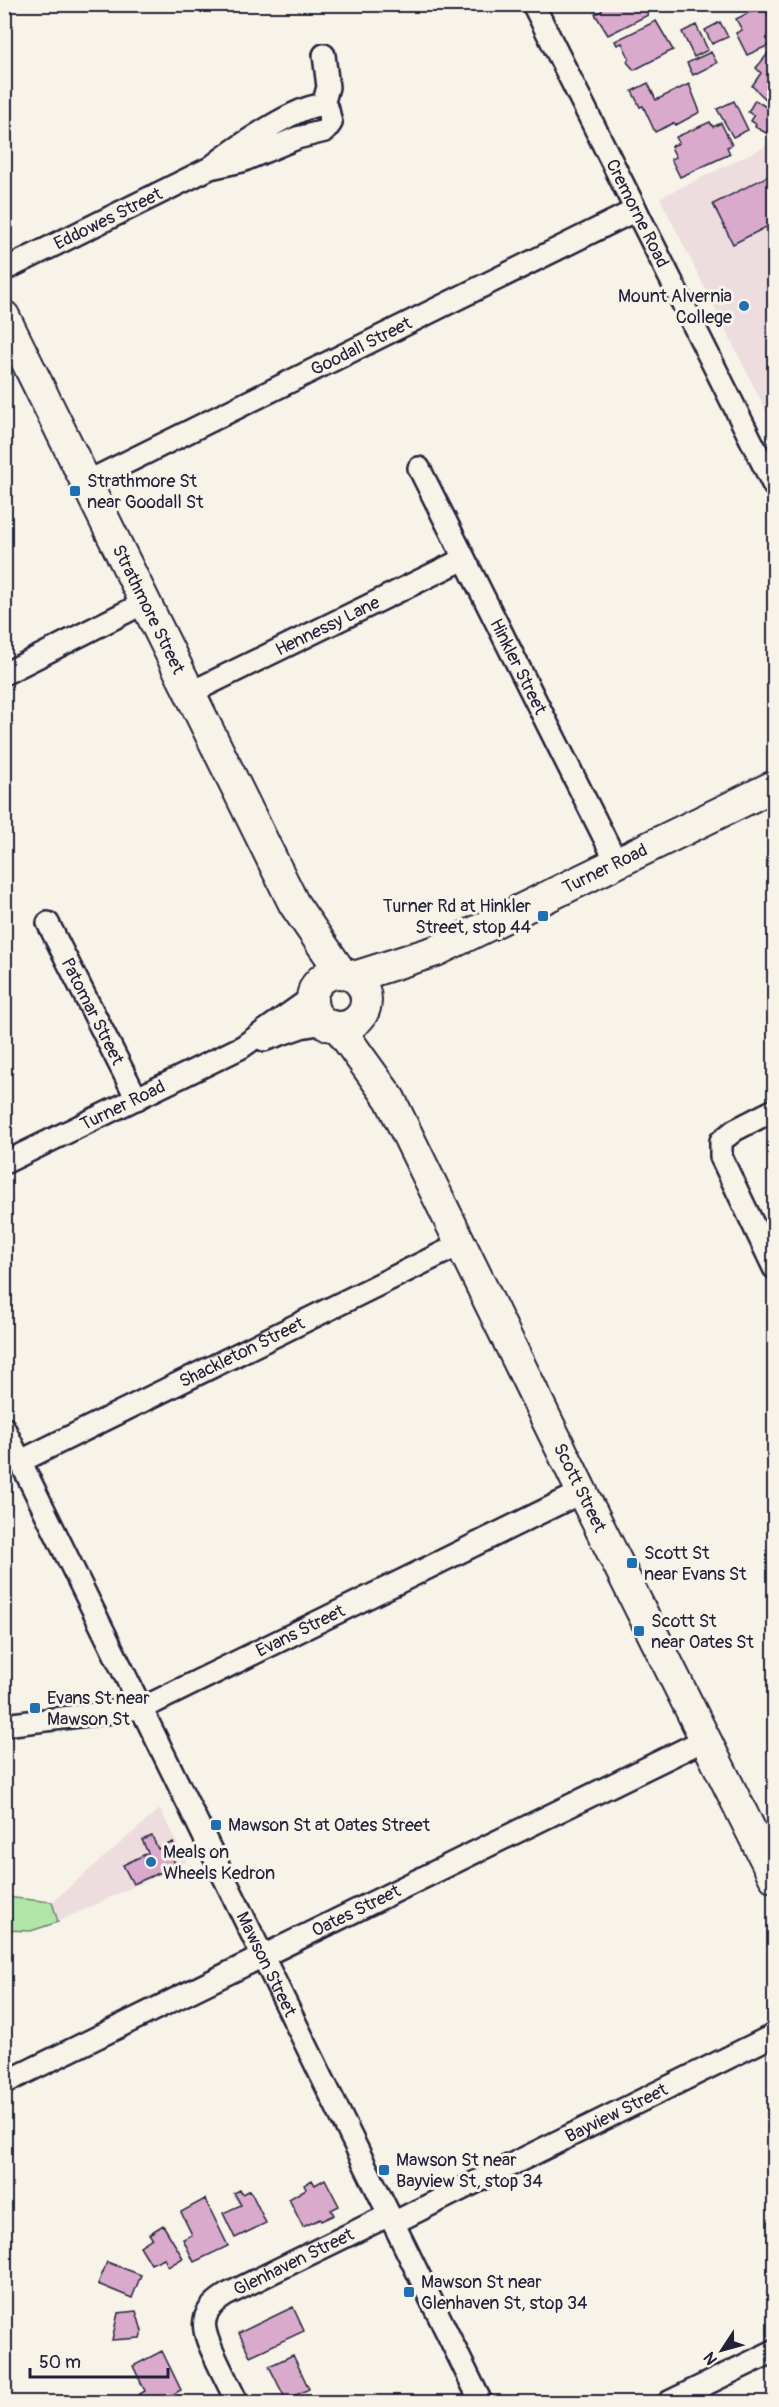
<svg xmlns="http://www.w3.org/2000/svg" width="779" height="2407" font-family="Pangolin,sans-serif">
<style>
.built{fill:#eedddf}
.green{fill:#b1e6a8;stroke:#6a8472;stroke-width:1.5}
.building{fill:#d9aacb;stroke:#22223b;stroke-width:1.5}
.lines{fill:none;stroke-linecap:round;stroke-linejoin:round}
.street-casing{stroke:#22223b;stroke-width:26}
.secondary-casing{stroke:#22223b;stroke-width:34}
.street{stroke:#f7f3e8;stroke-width:21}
.secondary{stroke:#f7f3e8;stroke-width:30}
.poi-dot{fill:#1f6fb2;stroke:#f7f3e8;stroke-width:2}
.labels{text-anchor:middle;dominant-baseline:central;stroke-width:6;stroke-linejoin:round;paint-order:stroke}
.street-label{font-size:18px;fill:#22223b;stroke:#f7f3e8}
.poi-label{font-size:18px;fill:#22223b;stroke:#f7f3e8;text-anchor:start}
</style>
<rect width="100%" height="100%" fill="#f7f3e8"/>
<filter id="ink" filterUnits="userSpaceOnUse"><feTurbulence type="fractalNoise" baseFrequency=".0167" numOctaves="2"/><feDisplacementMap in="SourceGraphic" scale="12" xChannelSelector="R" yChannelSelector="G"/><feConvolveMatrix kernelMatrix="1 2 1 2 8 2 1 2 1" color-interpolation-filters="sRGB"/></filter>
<g filter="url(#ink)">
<path class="built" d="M774,142V427L660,198Z
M160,1809L186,1862L58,1922L52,1902Z"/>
<path class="green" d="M5,1897L52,1902L58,1922L31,1931L5,1930Z"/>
<path class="building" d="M603,4H643L648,15L608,35L595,14L602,11L599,6Z
M764,5L770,18L773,17L774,20V43L747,55L736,33L742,30L736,19Z
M656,21L673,50L634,70L627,62L629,58L622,43L617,45L615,41Z
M720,22L728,37L712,44L705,30Z
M696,25L708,50L694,57L682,32Z
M770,51L774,55V100L771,104L752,86L761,73L756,68Z
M711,52L717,63L693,75L687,63Z
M648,83L656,100L689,84L700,112L676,125L674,123L655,132L643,106L640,107L632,91Z
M755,100L774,112V119L766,133L755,127L756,124L751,121L754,116L748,112Z
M734,101L748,130L733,137L717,109Z
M710,122L713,127L721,123L732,145L727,147L730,154L680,177L671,159L676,157L672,149V146L679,143L676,137Z
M774,173V223L733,244L713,204Z
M152,1836L158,1849L173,1842L179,1856L173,1859L176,1866L133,1884L123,1865L148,1853L142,1840Z
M325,2179L339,2206L331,2210L334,2215L321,2221L320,2219L303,2227L289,2199L306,2189L304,2185L312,2180L315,2185Z
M240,2190L242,2194L250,2190L266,2223L235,2238L223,2213L241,2205L234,2193Z
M205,2199L228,2246L194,2262L183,2239L192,2235L181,2212Z
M163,2225L183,2258L168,2267L164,2258L151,2264L140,2246L152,2238L149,2234Z
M107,2262L141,2275L132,2298L98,2284Z
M293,2307L304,2331L250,2356L239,2333Z
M136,2311L142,2331L140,2338L112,2340L118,2313Z
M162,2351L181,2390L159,2402H142L138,2395L145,2391L133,2366Z
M293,2355L309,2389L286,2400L269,2366Z"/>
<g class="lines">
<g class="street-casing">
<g id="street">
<path id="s1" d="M533,4L774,486"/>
<path d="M323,105L328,87L324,55"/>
<path id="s2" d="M4,270L210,168C231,151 298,104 323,105L328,110L331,123L325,131L297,138L242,161L210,168"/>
<path id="s3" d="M419,468L617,863"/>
<path id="s4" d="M87,482L636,210"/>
<path d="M4,674L146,602"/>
<path id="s5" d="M190,693L464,559"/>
<path id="s6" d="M48,923L137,1099"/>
<path d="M264,1040L301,1027L324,1023"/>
<path d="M774,1110L735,1130L721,1141V1157L774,1268"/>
<path id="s7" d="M4,1163L242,1047L311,998"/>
<path id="s8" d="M4,1428L481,2402"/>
<path id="s9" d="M21,1461L461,1244"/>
<path id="s10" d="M4,1725L129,1710L153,1703L582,1492"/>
<path id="s11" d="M4,2083L706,1739"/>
<path id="s12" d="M393,2223L774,2035"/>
<path id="s13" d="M237,2402C230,2388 223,2374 216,2359C203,2332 195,2314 226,2295L389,2215"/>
<path d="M669,2402L774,2351"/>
</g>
</g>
<g class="secondary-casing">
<g id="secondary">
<path id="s14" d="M4,316L294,904L341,972"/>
<circle cx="339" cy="1000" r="27"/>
<path id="s15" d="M354,977L436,951L774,786"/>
<path id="s16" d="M339,1028L390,1099L582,1492L774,1877"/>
</g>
</g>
<use href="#street" class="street"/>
<use href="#secondary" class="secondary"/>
</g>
</g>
<g class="poi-dot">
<circle cx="744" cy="306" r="6"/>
<rect x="69" y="485" width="12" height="12" rx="3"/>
<rect x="537" y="910" width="12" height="12" rx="3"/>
<rect x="626" y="1557" width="12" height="12" rx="3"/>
<rect x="633" y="1625" width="12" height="12" rx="3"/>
<rect x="29" y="1702" width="12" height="12" rx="3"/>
<rect x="210" y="1819" width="12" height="12" rx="3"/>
<circle cx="151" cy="1862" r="6"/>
<rect x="378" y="2164" width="12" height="12" rx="3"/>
<rect x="403" y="2286" width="12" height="12" rx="3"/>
</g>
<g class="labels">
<g class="street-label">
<text stroke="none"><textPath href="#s1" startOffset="234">Cremorne Road</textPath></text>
<text stroke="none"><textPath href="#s2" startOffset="116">Eddowes Street</textPath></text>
<text stroke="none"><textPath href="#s4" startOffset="306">Goodall Street</textPath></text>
<text stroke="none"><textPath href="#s14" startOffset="327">Strathmore Street</textPath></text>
<text stroke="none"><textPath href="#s5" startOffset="153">Hennessy Lane</textPath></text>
<text stroke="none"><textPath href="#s3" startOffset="222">Hinkler Street</textPath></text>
<text stroke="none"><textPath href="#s15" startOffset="274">Turner Road</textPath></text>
<text stroke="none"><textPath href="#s6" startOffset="99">Patomar Street</textPath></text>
<text stroke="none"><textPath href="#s7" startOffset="132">Turner Road</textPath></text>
<text stroke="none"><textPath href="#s9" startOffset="246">Shackleton Street</textPath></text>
<text stroke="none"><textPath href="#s16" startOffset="520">Scott Street</textPath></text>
<text stroke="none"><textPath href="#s10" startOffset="315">Evans Street</textPath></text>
<text stroke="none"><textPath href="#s11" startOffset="392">Oates Street</textPath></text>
<text stroke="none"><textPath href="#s8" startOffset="597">Mawson Street</textPath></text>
<text stroke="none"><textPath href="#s12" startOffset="249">Bayview Street</textPath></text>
<text stroke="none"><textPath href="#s13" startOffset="198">Glenhaven Street</textPath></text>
</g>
<g class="poi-label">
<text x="732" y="296" text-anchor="end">Mount Alvernia<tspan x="732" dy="21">College</tspan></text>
<text x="87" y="481">Strathmore St<tspan x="87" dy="21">near Goodall St</tspan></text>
<text x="531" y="906" text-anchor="end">Turner Rd at Hinkler<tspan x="531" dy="21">Street, stop 44</tspan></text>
<text x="644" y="1553">Scott St<tspan x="644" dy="21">near Evans St</tspan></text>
<text x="651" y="1621">Scott St<tspan x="651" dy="21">near Oates St</tspan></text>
<text x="47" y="1698">Evans St near<tspan x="47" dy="21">Mawson St</tspan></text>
<text x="228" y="1825">Mawson St at Oates Street</text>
<text x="163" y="1852">Meals on<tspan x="163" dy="21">Wheels Kedron</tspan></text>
<text x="396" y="2160">Mawson St near<tspan x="396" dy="21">Bayview St, stop 34</tspan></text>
<text x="421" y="2282">Mawson St near<tspan x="421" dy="21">Glenhaven St, stop 34</tspan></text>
</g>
</g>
<rect width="779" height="2407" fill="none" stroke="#f7f3e8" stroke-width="24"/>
<rect x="12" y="12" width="755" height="2383" fill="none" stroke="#22223b" stroke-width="2" filter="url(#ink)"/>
<g transform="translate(722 2350) rotate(234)" stroke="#f7f3e8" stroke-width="4.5" paint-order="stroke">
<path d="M0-4.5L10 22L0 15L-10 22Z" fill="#22223b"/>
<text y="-9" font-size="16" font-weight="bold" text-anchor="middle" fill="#22223b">N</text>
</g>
<path d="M30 2368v9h138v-9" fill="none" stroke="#22223b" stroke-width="3"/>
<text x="39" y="2368" font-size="18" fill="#22223b" stroke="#f7f3e8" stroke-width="4.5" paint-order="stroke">50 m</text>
</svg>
